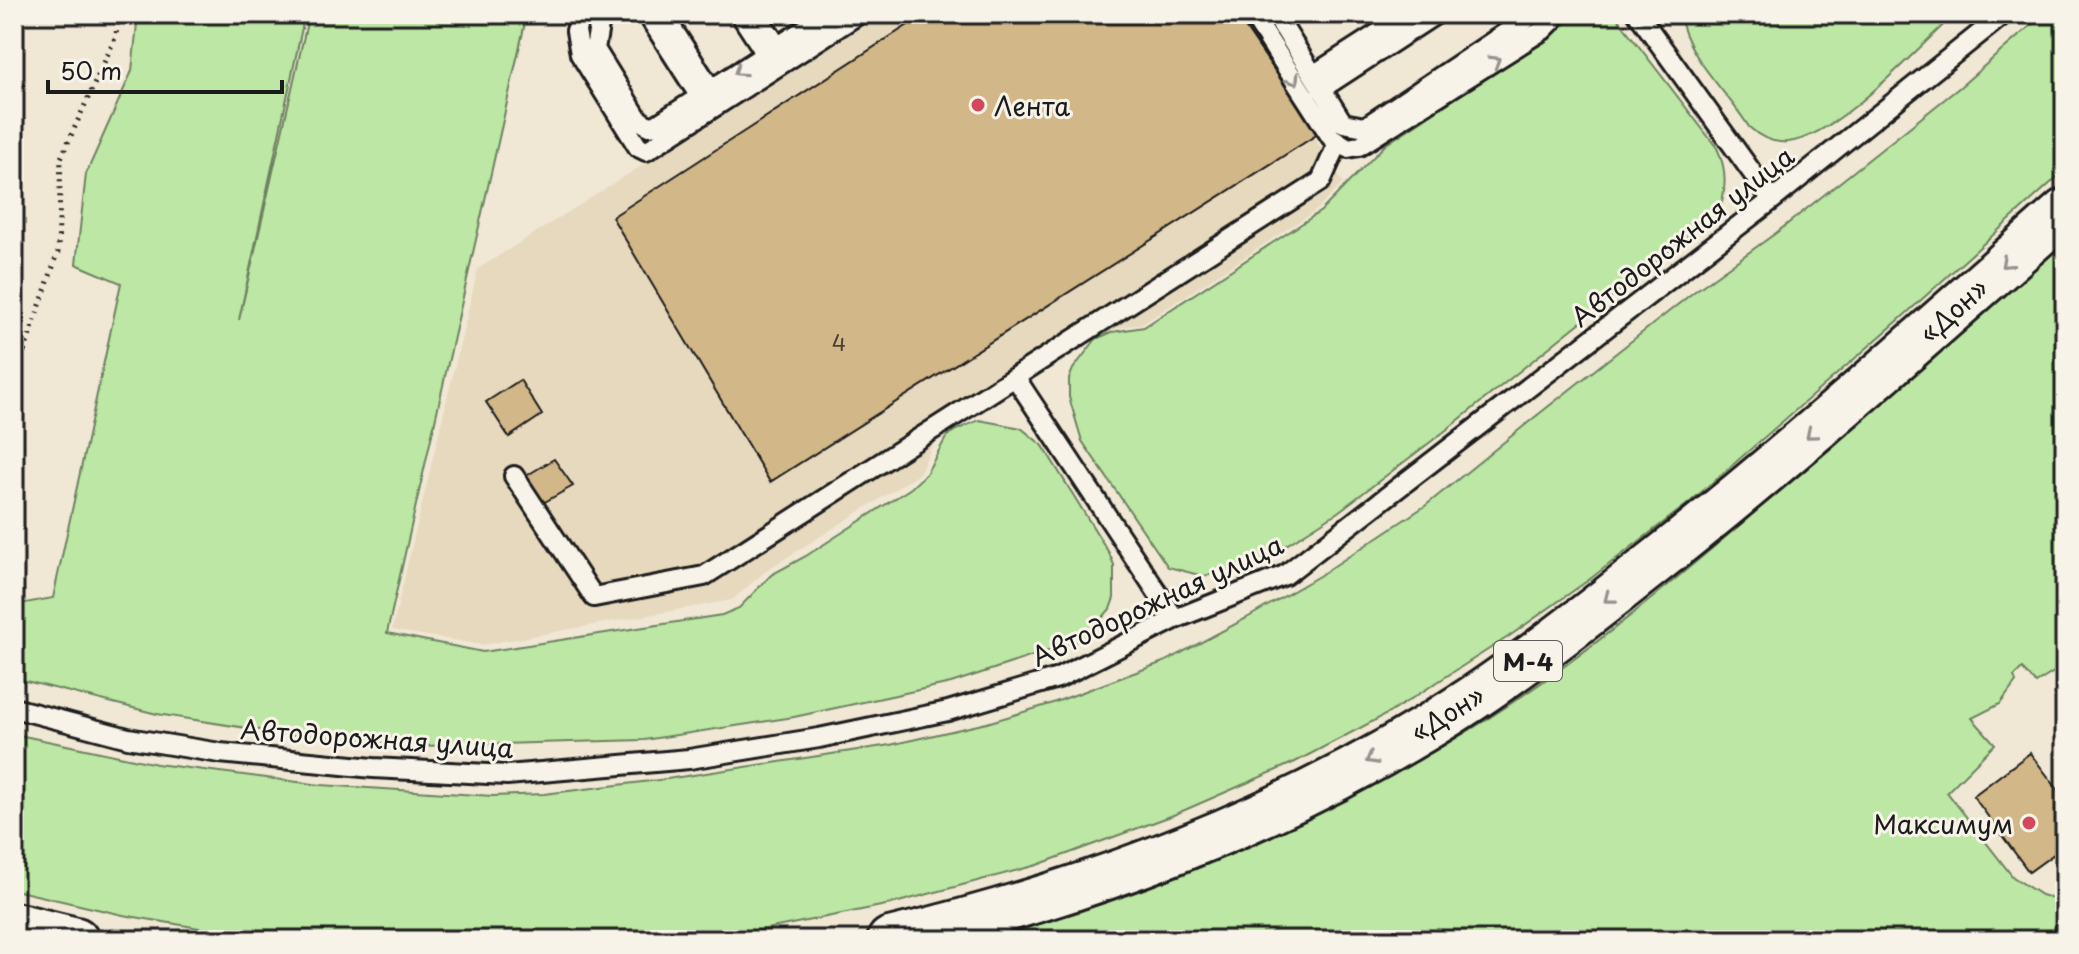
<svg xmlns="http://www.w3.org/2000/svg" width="2079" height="954" font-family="'Playpen Sans',sans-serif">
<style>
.built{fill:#e7d9be}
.green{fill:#bde7a4;stroke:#6c8260;stroke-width:2}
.building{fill:#d2b788;stroke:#1c1c1c;stroke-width:2}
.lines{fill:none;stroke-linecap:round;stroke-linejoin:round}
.lane-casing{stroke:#1c1c1c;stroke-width:24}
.highway-casing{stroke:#1c1c1c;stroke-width:50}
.path{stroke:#1c1c1c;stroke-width:5;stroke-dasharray:2 6;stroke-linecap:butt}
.lane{stroke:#f7f3e8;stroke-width:18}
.highway{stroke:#f7f3e8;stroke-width:44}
.oneway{stroke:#94928c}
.poi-dot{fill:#d1495b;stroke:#f7f3e8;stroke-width:3}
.labels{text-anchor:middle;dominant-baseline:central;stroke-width:6;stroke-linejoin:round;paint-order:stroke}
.number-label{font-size:22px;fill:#4a4337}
.shield{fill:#f7f3e8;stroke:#5e5c59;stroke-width:2}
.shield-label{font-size:24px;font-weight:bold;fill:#1c1c1c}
.poi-label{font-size:26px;fill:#1c1c1c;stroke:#f7f3e8;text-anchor:start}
.street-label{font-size:26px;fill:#1c1c1c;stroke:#f7f3e8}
</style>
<rect width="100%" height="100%" fill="#f0e7d5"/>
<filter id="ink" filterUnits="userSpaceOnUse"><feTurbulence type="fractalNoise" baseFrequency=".0125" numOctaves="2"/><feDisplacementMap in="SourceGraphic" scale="16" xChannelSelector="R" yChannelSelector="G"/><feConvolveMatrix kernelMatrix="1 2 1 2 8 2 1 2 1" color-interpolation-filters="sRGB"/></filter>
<g filter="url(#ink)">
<path class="built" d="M882,14H1236L1343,183L1318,209L1144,323L1104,331L944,431L934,442L919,474L767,570L732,600L482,645L392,630L478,269Z"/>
<path class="green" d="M138,14H305L239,320L309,14H527L387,633L483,652L722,615L739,608L771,575L806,556L911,488L926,474L947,436L956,430L979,420L1021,428L1043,446L1109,553L1114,565V598L1110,609L1084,639L951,683L794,717L644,740L422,746L374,743L285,734L157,714L14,678V605L53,598L121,283L76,264L86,174L132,71Z
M1581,14H1614L1717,148C1727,169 1727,189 1719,211L1445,431L1338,512L1258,563L1242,569L1203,576L1168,567L1082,441L1069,397V379L1073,369L1096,339L1112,332L1144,327L1321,211L1385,145Z
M1680,14H1955C1917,48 1839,136 1788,142C1773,144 1760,137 1749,127C1727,91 1686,57 1680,14Z
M2044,14H2065V170L1899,320L1690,502L1590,579L1508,637L1389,713L1295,762L1171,816L1037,865L891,904L712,940H269L123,915L14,890V734L157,764L321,785L493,796L544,794L667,779L890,745L987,723L1050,704L1166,661L1245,619L1319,576L1425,506L1535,417L1695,291L1776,233L1960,87Z
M2065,240V665L2036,683L2022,669L2014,677L2016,682L2000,704L1972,718L1995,744L1947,792L2013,877L2041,895L2065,902V940H985C1156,884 1328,819 1481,723C1578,662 1668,586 1755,512C1860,422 1962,331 2065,240Z"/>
<path class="building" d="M925,14H1236L1318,134L770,482L612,217Z
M520,380L542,415L509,437L486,402Z
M554,459L573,486L543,503L526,476Z
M2030,753L2065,799V846L2029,872L1973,796Z"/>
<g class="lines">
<g class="lane-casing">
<path id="lane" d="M580,14L576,31L580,54L638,147L646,151L859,14
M601,14L595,49L639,120L649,126L656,125L828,14
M647,14L700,97
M663,14L711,89
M740,14L766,54
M756,14L778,47
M1252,14L1331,137L1348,148L1359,146L1543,30L1552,21L1555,14
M1275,14L1343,123L1365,127L1525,20L1528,14
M1638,14L1772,200
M1313,75L1408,14
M1321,89L1436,14
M1015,377L1175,619
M514,476L594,597L704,576L1321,181L1338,143
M14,708L128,738L220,753L373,768L507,775L689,759L819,738L948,711L1058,678L1175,619L1285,575L1772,200L2004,14"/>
</g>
<g class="highway-casing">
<path id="highway" d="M14,925L76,940
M890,940C1095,891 1295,816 1472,699C1529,661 1583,619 1636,577C1785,461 1924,335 2065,211"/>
</g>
<path class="path" d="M14,382L58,252L61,158L116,36L118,14"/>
<use href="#lane" class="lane"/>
<use href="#highway" class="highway"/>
</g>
<defs><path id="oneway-chevron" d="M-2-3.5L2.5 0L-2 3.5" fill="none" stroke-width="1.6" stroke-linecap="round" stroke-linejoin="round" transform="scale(2)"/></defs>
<g class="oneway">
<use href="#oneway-chevron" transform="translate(1495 61) rotate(-32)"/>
<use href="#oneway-chevron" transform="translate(739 71) rotate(147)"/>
<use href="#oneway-chevron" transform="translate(1294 80) rotate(57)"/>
<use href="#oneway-chevron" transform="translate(2006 263) rotate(138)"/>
<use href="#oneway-chevron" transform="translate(1811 434) rotate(140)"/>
<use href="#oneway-chevron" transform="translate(1609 598) rotate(142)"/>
<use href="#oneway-chevron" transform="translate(1371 759) rotate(151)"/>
</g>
</g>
<g class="poi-dot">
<circle cx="978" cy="105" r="8"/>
<circle cx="2029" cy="823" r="8"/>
</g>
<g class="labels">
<g class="number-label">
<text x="839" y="341">4</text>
</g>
<rect class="shield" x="1494" y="641" width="68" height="40" rx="6"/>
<g class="shield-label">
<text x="1528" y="661">М-4</text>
</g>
<g class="poi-label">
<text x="994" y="105">Лента</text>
<text x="2013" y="823" text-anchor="end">Максимум</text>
</g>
<g class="street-label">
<text transform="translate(1682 236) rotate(-38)">Автодорожная улица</text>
<text transform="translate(1953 310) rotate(-42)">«Дон»</text>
<text transform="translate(1157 600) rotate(-25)">Автодорожная улица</text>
<text transform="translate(1447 713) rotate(-32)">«Дон»</text>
<text transform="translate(377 738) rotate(4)">Автодорожная улица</text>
</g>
</g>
<rect width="2079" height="954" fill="none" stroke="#f7f3e8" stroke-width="48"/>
<rect x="24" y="24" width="2031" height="906" fill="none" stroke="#1c1c1c" stroke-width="3" filter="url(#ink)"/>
<path d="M48 80v12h234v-12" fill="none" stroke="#1c1c1c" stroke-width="4"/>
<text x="60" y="80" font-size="24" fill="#1c1c1c" stroke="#f7f3e8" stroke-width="6" paint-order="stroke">50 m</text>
</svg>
